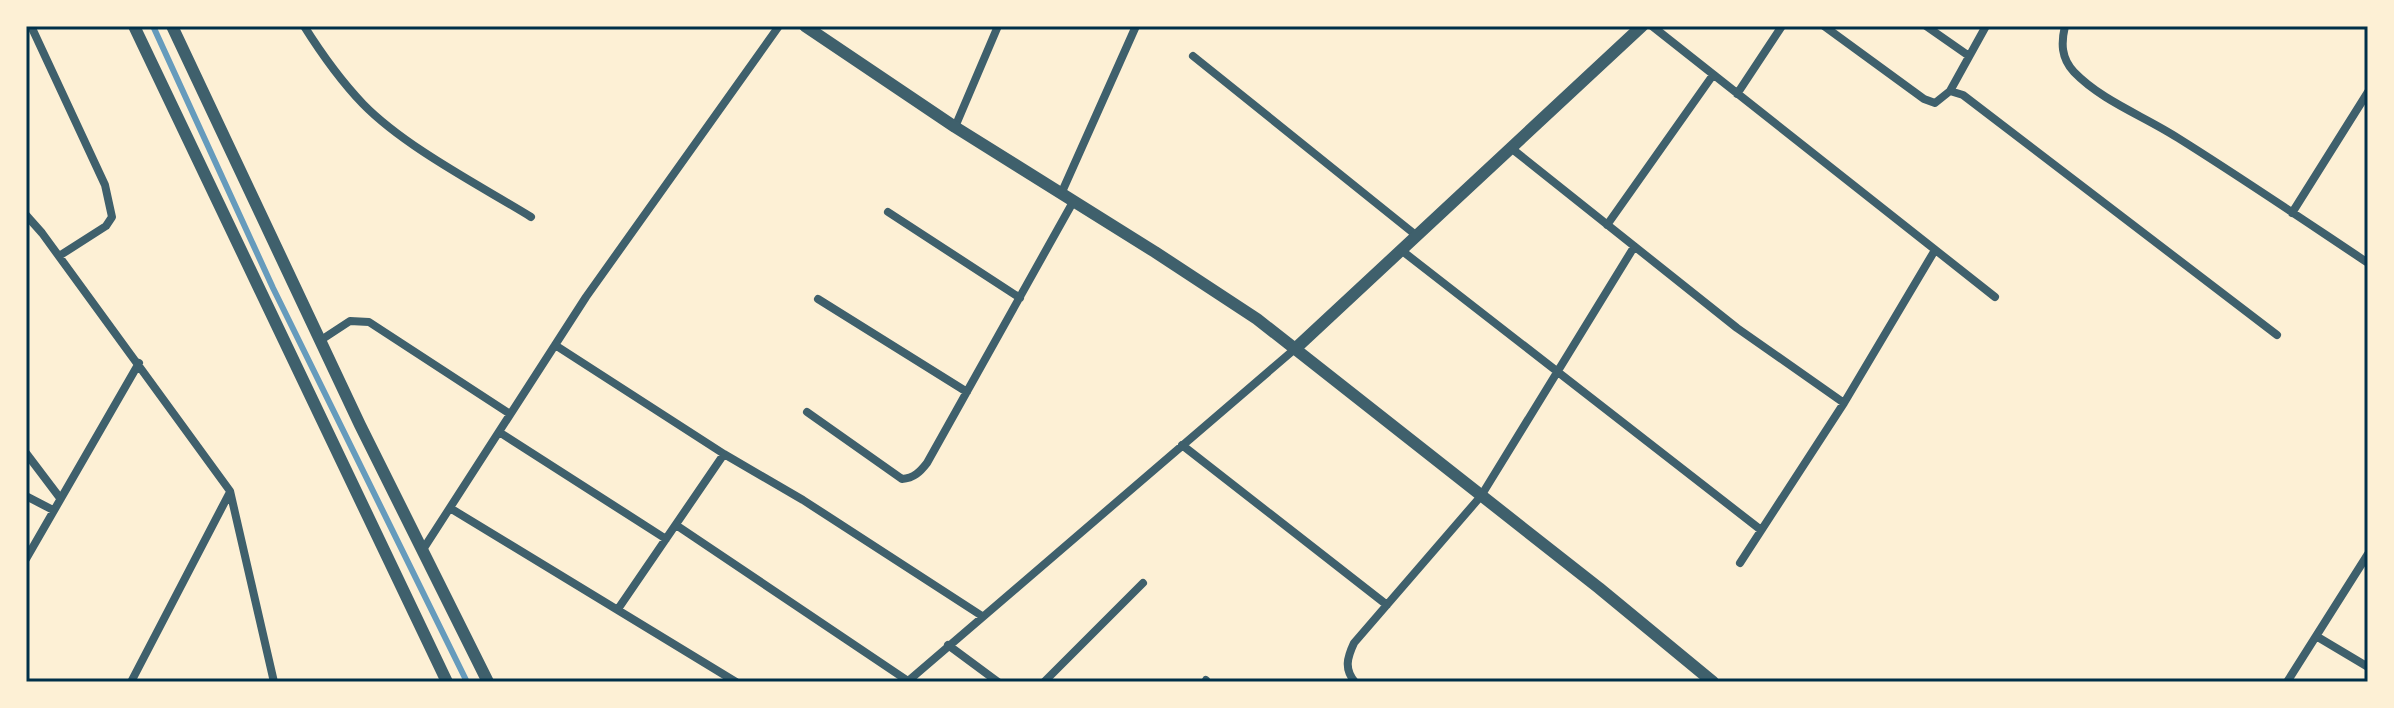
<svg xmlns="http://www.w3.org/2000/svg" width="2394" height="708" font-family="'Fira Sans',sans-serif">
<style>
.lines{fill:none;stroke-linecap:round;stroke-linejoin:round}
.stream{stroke:#669bbc;stroke-width:6}
.minor{stroke:#3f606c;stroke-width:8}
.tertiary{stroke:#3f606c;stroke-width:12}
.neatline{fill:none;stroke:#003049;stroke-width:3}
</style>
<rect width="100%" height="100%" fill="#fdf0d5"/>
<g class="lines">
<path class="stream" d="M153,26L273,288L467,682"/>
<path class="minor" d="M31,26L105,185L112,217L106,226L59,256
M304,26C321,53 341,81 363,104C405,147 479,185 531,217
M1652,26L1995,297
M1824,26L1924,99L1935,103L1950,91L1963,95L2277,335
M1926,26L1969,56
M2065,26C2061,43 2061,58 2074,72C2102,101 2144,116 2178,138C2242,178 2305,221 2368,263
M1193,56L1417,236
M1950,91L1986,26
M1737,94L1782,26
M955,127L998,26
M1511,148L1737,328L1844,403
M1061,194L1136,26
M888,212L1020,298
M2292,213L2368,92
M26,215L42,233L230,491L274,682
M1607,225L1713,75
M1401,250L1761,530
M818,299L967,392
M321,340L350,321L369,322L510,414
M555,345L724,454L803,500L982,616
M807,412L902,479C914,478 920,472 927,463L1073,202
M499,432L666,539
M1182,445L1387,605
M26,453L60,498
M26,496L53,510
M450,508L736,682
M676,525L908,681
M422,551L586,297L779,26
M26,559L139,363
M1740,563L1844,403L1935,250
M618,609L724,454
M2316,636L2368,667
M948,645L998,682
M131,682L230,492
M907,682L1296,348
M1044,682L1143,583
M1205,682L1206,680
M1355,682C1344,669 1347,658 1354,643L1481,496L1634,247
M2287,682L2368,554"/>
<path class="tertiary" d="M134,26L447,682
M172,26L360,425L488,682
M805,26L955,127L1155,252L1257,319L1599,588L1713,682
M1296,348L1642,26"/>
</g>
<rect width="2394" height="708" fill="none" stroke="#fdf0d5" stroke-width="56"/>
<rect x="28" y="28" width="2338" height="652" class="neatline"/>
</svg>
